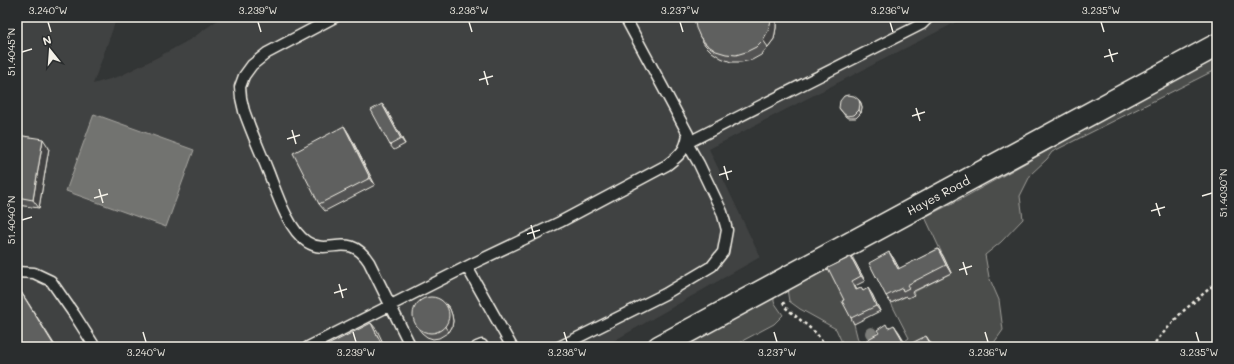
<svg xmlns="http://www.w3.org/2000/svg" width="1234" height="364" font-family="Mali,sans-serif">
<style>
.built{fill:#404242}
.green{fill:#4b4d4c;stroke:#a09f9a}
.water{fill:#727370;stroke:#a6a5a0}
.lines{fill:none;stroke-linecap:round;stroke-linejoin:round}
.service-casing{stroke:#f4f1e8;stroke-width:13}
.tertiary-casing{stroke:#f4f1e8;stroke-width:25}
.path{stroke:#f4f1e8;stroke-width:2.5;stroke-dasharray:3 3;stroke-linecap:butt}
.service{stroke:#2a2d2e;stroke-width:10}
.tertiary{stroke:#2a2d2e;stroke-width:22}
.tree{fill:#7c7d79}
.wall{fill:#525352;stroke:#f4f1e8}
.shaded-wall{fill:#424342;stroke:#f4f1e8}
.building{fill:#5f605f;stroke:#f4f1e8}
.ticks{fill:none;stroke:#f4f1e8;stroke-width:1.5}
.labels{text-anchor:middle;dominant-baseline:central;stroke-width:3;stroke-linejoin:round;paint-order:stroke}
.street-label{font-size:12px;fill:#f4f1e8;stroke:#2a2d2e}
.neatline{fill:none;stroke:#f4f1e8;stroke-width:1.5}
.ticks-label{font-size:10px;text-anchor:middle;fill:#f4f1e8}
</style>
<rect width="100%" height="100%" fill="#323535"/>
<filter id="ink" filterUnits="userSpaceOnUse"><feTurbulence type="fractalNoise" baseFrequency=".025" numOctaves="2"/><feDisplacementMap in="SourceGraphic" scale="8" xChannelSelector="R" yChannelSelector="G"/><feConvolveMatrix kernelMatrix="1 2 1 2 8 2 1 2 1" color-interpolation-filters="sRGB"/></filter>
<g filter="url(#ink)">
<path class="built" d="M17,17H117L93,84L120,76L158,57L191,39L222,17H966L709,149L760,257L603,347H17Z"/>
<path class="green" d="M1217,55V69L1052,152L1047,159L1031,174L1020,196L1023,219L1001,242L985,255L989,277L999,300L1003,330L991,347H908L905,341L909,338L891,303L907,296L914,295L912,293L951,273L925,217L965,197Z
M852,255L855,262L832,273L848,305L846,306L854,324L858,340L866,347H844L836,329L800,309L789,301L787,289Z
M774,296V302L783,315L774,324L744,340L735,347H682Z"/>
<path class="water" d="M94,114L194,150L166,227L66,191Z"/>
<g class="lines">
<g class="service-casing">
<path id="service" d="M335,17L267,53L252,65L244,76L240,87L241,98L244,111C251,131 260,151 268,171C276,191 288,230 307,242C330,257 348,230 369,262L411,347
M467,267L512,347
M17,272L34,273L51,281L74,314L95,347
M308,347L476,262L560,222L667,165C680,155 686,150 688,134L625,17
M477,347L482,345
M559,347L665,294L712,266L723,252L727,230L722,212L699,164L687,143L922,24L929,17"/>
</g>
<g class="tertiary-casing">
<path id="tertiary" d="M659,347L1217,45"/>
</g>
<path class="path" d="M783,302L786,308L816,333L826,347
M1151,347L1181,313L1217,282"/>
<use href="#service" class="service"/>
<use href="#tertiary" class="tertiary"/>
</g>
<circle class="tree" cx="871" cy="333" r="6"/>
<path class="wall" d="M694,17H776V28L774,39L768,47L761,55L752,60L741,62H731L721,58L712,52L705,45L700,37Z
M859,100L861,103L862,107L861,113L856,118H849L846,117L839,108Z
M386,109L405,144L394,150L390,145Z
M344,126L349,134L375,185L325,211L319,204Z
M17,135L49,148L39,208L17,205Z
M938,249L943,256L951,273L912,292L914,295L908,298L906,296L891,303L886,296L889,252L894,259L899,269Z
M855,262L865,281L855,286L857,290L861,288L863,291L872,294L880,311L854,324L851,318L844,300Z
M446,304L450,309L452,315L453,321L452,327L449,332L439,338L433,339L427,337L422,333L418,328Z"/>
<path class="shaded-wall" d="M771,17H776V28L774,39L768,47L763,40Z
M859,100L861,103L862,107L861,113L859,110Z
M382,104L386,109L405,144L401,139Z
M344,126L349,134L375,185L370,178Z
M43,139L49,148L39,208L33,200Z
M938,249L943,256L951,273L946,265Z
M889,252L894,259L904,277L898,269Z
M851,257L855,262L865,281L861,276Z
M868,288L872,294L880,311L876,306Z
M21,292L27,301L56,347H55Z
M446,304L450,309L452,315L453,321L452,327L449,332L445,327Z
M371,323L377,330L385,347H383Z
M894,325L899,332L908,347H907Z
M926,336L931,343L933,347H932Z"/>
<path class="building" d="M694,17H771V21L768,31L763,40L756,47L746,52L736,55L726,54L716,51L707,45L700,37L696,28Z
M848,95L854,96L859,100L860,104L859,110L854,115L847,116L844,114L839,108L840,101L844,96Z
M382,104L401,139L390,145L371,110Z
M344,126L370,178L319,204L293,153Z
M17,135L43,139L33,200L17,197Z
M938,249L946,265L907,285L909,288L903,291L902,288L886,296L869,263L889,252L898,269Z
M851,257L861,276L852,281L856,290L861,288L863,291L868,288L876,306L851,318L842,301L844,300L828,268Z
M21,292L55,347H17V295Z
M413 315a18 18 0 1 1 36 0a18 18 0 1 1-36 0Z
M371,323L383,347H324Z
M886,324L888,328L894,325L906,346L926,336L932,347H866L863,342L879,333L877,330Z"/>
</g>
<path class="ticks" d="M48,22L51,32M258,22L261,32M469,22L472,32M680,22L683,32M890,22L893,32M1101,22L1104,32M1109,49L1113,62M22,52L32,49M1104,57L1118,53M484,71L488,85M479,80L493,76M916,108L920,121M912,116L925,112M292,130L296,144M287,139L300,135M724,166L728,180M719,175L732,171M99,189L103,203M1202,196L1212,193M94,198L108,194M1156,203L1160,216M1151,211L1165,207M22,220L32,217M531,225L535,239M527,234L540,230M963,262L967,275M959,270L972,266M339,284L343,298M334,293L347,289M143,332L146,342M353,332L356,342M564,332L567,342M774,332L777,342M985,332L988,342M1196,332L1199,342"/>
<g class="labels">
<g class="street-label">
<text transform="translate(938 195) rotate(-28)">Hayes Road</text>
</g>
</g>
<rect width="1234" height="364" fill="none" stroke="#2a2d2e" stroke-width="44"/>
<g transform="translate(50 50) rotate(343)" stroke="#2a2d2e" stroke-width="3" paint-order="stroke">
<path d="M0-3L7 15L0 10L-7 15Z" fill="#f4f1e8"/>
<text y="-6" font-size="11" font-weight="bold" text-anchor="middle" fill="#f4f1e8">N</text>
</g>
<rect x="22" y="22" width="1190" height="320" class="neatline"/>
<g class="ticks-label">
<text x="48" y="14">3.240°W</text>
<text x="258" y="14">3.239°W</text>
<text x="469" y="14">3.238°W</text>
<text x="680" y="14">3.237°W</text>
<text x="890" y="14">3.236°W</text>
<text x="1101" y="14">3.235°W</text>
<text transform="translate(11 52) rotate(-90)" y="4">51.4045°N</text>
<text transform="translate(1223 193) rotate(-90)" y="4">51.4030°N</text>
<text transform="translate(11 220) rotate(-90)" y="4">51.4040°N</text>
<text x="146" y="356">3.240°W</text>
<text x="356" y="356">3.239°W</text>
<text x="567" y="356">3.238°W</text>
<text x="777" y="356">3.237°W</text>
<text x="988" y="356">3.236°W</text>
<text x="1199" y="356">3.235°W</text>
</g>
</svg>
